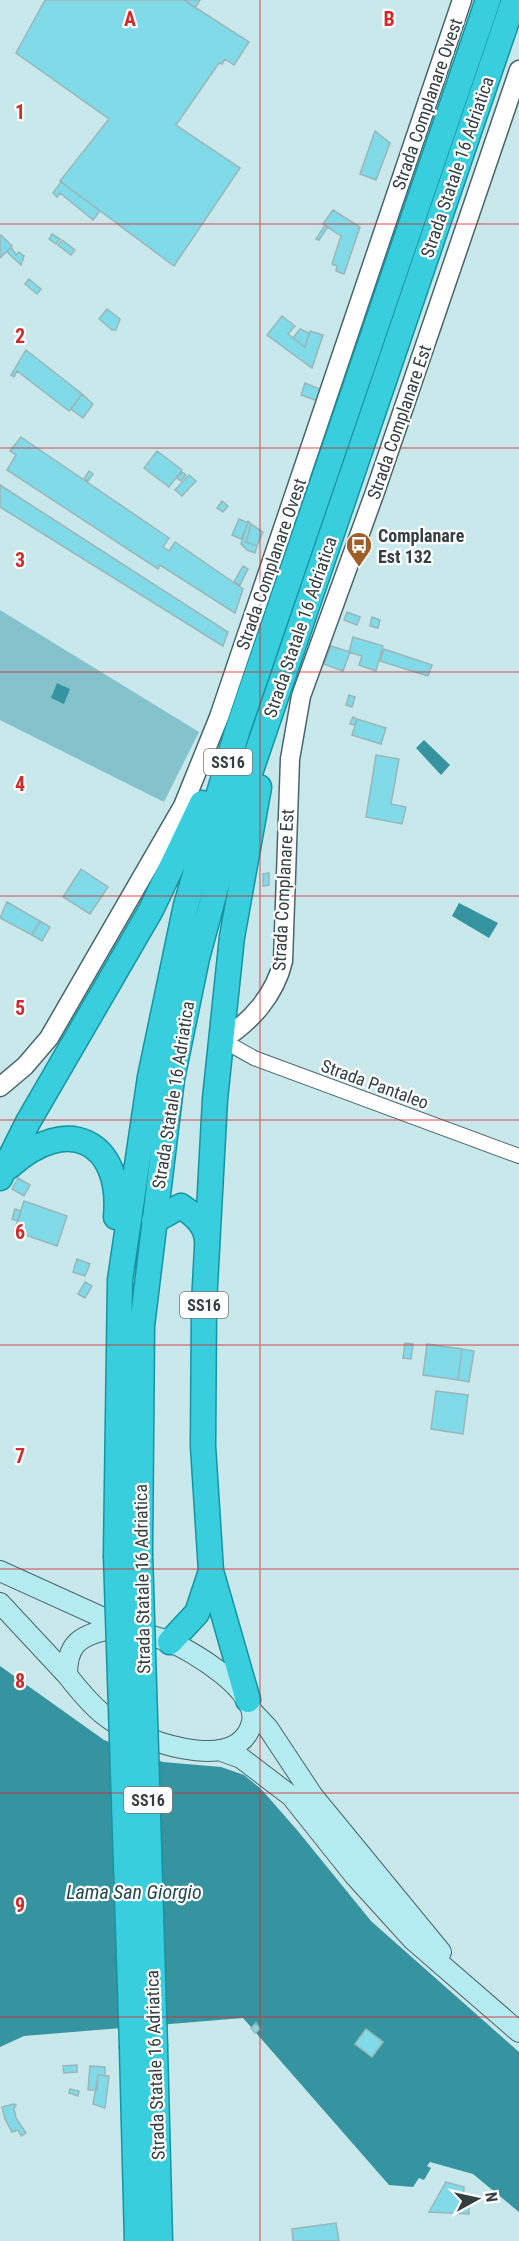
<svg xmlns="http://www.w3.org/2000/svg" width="519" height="2241" font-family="'Roboto Condensed',sans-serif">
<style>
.green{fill:#85c3cc}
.water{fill:#3694a1}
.building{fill:#80dae7;stroke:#99b7bb;stroke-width:1.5}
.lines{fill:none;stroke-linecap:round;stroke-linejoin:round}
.minor-casing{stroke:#496569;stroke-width:16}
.tertiary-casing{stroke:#496569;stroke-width:21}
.secondary-casing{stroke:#496569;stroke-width:22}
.trunk-casing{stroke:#1694a1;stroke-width:27}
.minor{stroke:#fff;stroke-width:14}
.tertiary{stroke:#fff;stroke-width:18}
.secondary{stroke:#b4ecf2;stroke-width:20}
.trunk{stroke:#38cede;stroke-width:24}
.trunk-bridge-casing{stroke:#1694a1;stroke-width:27;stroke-linecap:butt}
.trunk-bridge{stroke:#38cede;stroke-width:24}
.grid{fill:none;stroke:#d62828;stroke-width:1.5;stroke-opacity:0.55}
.labels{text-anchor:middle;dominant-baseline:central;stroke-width:4.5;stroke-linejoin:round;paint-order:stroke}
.shield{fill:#fff;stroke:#70797a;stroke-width:1.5}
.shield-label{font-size:16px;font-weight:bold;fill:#333f41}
.street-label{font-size:18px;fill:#333f41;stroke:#fff}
.poi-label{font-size:18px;font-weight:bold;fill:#333f41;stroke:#fff;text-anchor:start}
.water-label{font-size:20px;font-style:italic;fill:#214a50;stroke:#fff}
.grid-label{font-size:20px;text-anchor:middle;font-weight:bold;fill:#d62828;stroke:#fff;stroke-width:4.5;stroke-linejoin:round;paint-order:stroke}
</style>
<rect width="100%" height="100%" fill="#c8e8ec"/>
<path class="green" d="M0,610L199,732L164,802L0,720Z"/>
<path class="water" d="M57,683L70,689L64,704L51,698Z
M424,740L450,765L441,775L416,748Z
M459,903L498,923L489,938L452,916Z
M0,1666L104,1740L163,1762L221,1767L244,1775L262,1790L297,1830L371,1921L519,2052V2212L473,2174L430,2162L427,2166L431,2168L424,2180L419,2178L413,2187L389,2185L243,2018L24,2036L0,2047Z"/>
<path class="building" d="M45,0H184L249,42L234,65L225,59L222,64L219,63L176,125L240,168L174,266L60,181L109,119L16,53Z
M184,0H200L195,8Z
M375,131L390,143L376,180L360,174Z
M61,182L100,211L93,220L60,193L57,197L53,193Z
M333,210L360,227L344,274L336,271L337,266L332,264L341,236L323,224Z
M325,225L328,227L319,240L316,239Z
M52,234L60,239L56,244L49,239Z
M1,235L12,246L0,258V236Z
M62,240L75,250L71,255L58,245Z
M11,247L16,255L19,252L24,256L21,265L9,254L7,251Z
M29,279L41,289L37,294L25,284Z
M107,309L120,319L116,330H112L99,319Z
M282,316L295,326L288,334L305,347L310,331L323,335L312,368L267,335Z
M300,329L309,333L305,347L293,338Z
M26,350L82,394L69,411L17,371L14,377L11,375Z
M305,383L322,390L318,401L301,395Z
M82,394L93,404L83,418L71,409Z
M21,437L169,538L163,547L169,551L175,542L243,589L235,613L160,565L158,569L7,470L16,455L10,451Z
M157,451L182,470L169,487L144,468Z
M89,471L93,474L88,481L84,479Z
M182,472L186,475L181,481L177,478Z
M189,475L196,481L182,496L175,490Z
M0,485L228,632L223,646L0,507Z
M222,501L228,506L223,512L217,508Z
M239,519L248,523L241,539L232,535Z
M248,521L251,524L246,542L257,546L255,553L247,550L241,544Z
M251,524L263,532L257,546L246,542Z
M243,566L248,569L240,585L234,582Z
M347,612L360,617L357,625L344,620Z
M372,617L380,620L378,628L370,626Z
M353,637L383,646L376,671L359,665L362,656L349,652Z
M331,646L350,652L343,671L324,664Z
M384,649L432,665L428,676L380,661Z
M349,695L355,697L352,707L346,705Z
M353,717L357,719L355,725L350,724Z
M357,719L386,728L381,744L352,735Z
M376,755L399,759L391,804L406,807L402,824L366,817Z
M81,869L108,887L90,914L63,897Z
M269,873V885L263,886V874Z
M7,902L40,921L32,935L0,918Z
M40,921L50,927L42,941L32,935Z
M18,1178L30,1185L24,1196L12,1189Z
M24,1201L67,1216L57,1246L14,1231Z
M15,1209L21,1211L18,1221L12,1219Z
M77,1259L90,1264L85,1276L73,1272Z
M85,1282L92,1286L85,1298L78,1294Z
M405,1343L413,1344L411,1359L403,1358Z
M427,1344L462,1349L458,1380L423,1375Z
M462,1349L474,1351L469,1382L458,1380Z
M436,1391L468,1395L463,1434L431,1429Z
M256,2023L260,2029L255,2033L251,2028Z
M366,2029L383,2042L372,2057L355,2044Z
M77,2065V2072L64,2073L63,2066Z
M90,2066L105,2067V2075H98L97,2090H88Z
M98,2075L109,2076L105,2108L93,2104Z
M70,2089L79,2091L78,2096L69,2093Z
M13,2104L16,2105L14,2109L16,2118L26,2133L21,2136L18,2130L12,2132L5,2119L2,2107Z
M446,2182L464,2187L463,2206L469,2207V2214L429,2212Z
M336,2223L339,2241H293L292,2229Z"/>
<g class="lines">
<g class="minor-casing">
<path id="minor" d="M222,1040L254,1058L519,1156"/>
</g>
<g class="tertiary-casing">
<path id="tertiary" d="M222,1040C251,1022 275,995 283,961L290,759L301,696L375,492L519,70
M0,1087L25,1066L49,1038L183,806L219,717L462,0"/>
</g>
<g class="secondary-casing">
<path id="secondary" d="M0,1571L128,1629
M0,1603L67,1675
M106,1630C128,1630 148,1634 168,1641C193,1651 259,1691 252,1722C239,1779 132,1738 104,1715C90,1704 78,1689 67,1675C67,1646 78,1636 106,1630Z
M252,1711L268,1728L313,1796L441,1952
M219,1750L241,1758L291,1796L354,1875L413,1940L519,2032"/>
</g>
<g class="trunk-casing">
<path id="trunk" d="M10,1166C67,1114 123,1140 116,1217
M0,1178L28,1122L151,910L202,803
M154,1221L181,1206C194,1215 207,1225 207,1242
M140,1553L142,1326L172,1079L197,958L235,817L514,0
M116,1555L120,1280L150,1077L186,905L237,732L488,0
M170,1642L197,1613L211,1571
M248,1700L211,1571L203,1446L204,1304L215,1099L232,937L259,787
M155,2047L160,2241
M132,2048L137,2241"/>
</g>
<use href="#minor" class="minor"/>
<use href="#tertiary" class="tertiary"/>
<use href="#secondary" class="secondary"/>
<use href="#trunk" class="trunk"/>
<g class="trunk-bridge-casing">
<path id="trunk-bridge" d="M140,1553L155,2047
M116,1555L132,2048"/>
</g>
<use href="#trunk-bridge" class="trunk-bridge"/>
</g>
<path class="grid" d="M260,0V2241M0,224H519M0,448H519M0,672H519M0,896H519M0,1120H519M0,1345H519M0,1569H519M0,1793H519M0,2017H519"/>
<defs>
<g id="bus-pin" transform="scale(1.35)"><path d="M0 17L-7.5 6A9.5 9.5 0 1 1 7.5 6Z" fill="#9e5e27" stroke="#fff"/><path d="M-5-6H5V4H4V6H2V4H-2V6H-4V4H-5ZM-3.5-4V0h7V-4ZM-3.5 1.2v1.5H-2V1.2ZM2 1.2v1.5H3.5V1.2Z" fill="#fff"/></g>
</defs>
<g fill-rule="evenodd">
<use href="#bus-pin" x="359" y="545"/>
</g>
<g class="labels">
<g class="shield">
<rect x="204" y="749" width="48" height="26" rx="4.5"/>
<rect x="180" y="1292" width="48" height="26" rx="4.5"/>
<rect x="124" y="1787" width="48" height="26" rx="4.5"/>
</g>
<g class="shield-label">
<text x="228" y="762">SS16</text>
<text x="204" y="1305">SS16</text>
<text x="148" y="1800">SS16</text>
</g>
<g class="street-label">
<text transform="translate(427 104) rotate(-71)">Strada Complanare Ovest</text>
<text transform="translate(457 167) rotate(-71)">Strada Statale 16 Adriatica</text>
<text transform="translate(399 422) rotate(-71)">Strada Complanare Est</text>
<text transform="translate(271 564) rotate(-71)">Strada Complanare Ovest</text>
<text transform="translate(300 627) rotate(-71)">Strada Statale 16 Adriatica</text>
<text transform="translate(283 890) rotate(-87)">Strada Complanare Est</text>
<text transform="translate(375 1084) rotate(20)">Strada Pantaleo</text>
<text transform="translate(173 1095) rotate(-81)">Strada Statale 16 Adriatica</text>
<text transform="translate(142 1579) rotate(-91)">Strada Statale 16 Adriatica</text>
<text transform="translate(155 2065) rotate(-92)">Strada Statale 16 Adriatica</text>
</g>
<g class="poi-label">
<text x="378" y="535">Complanare<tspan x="378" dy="21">Est 132</tspan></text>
</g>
<g class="water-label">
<text x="134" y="1892">Lama San Giorgio</text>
</g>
</g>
<g class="grid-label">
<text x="130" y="26">A</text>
<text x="389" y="26">B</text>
<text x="20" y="119">1</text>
<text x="20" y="343">2</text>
<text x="20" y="567">3</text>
<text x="20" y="791">4</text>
<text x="20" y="1015">5</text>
<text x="20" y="1239">6</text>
<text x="20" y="1463">7</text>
<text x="20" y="1688">8</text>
<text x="20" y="1912">9</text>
</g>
<g transform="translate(477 2199) rotate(82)" stroke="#ffffff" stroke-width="4.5" paint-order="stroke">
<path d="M0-4.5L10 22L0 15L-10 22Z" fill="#333f41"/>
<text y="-9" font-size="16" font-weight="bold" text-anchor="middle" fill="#333f41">N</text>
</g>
</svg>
